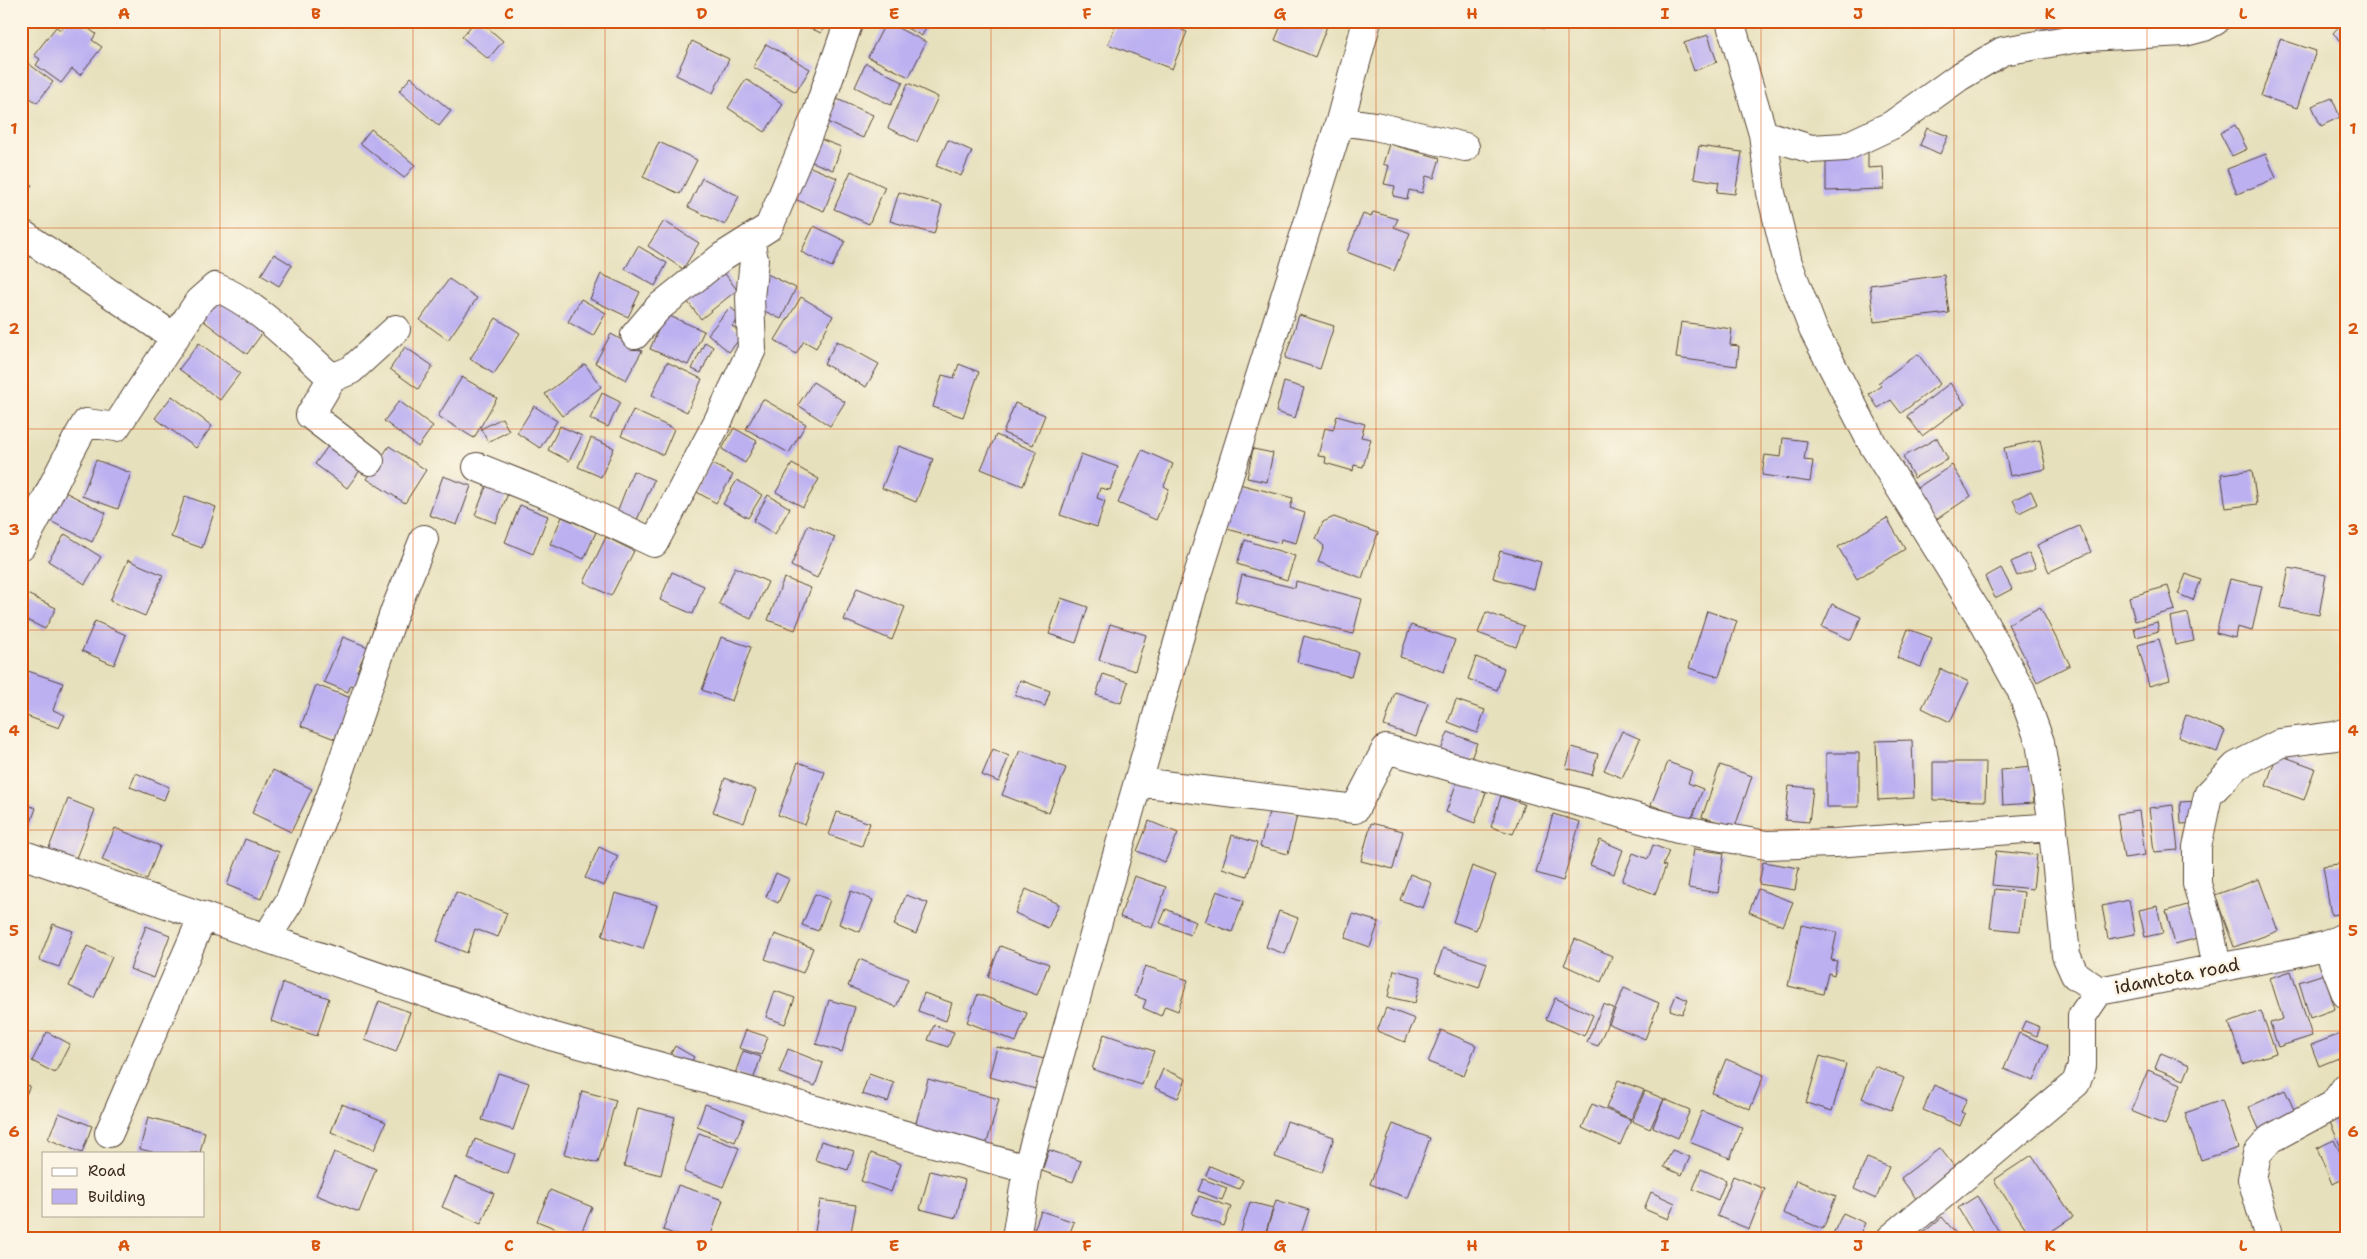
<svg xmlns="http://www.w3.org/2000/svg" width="2367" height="1259" font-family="'Shantell Sans',sans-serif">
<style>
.building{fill:#bcb0f1}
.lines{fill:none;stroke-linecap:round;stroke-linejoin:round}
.minor-casing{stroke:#554536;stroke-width:30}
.minor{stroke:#fff;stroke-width:28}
.grid{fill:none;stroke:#d7540e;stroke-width:1;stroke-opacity:0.55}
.labels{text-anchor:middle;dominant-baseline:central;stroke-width:5;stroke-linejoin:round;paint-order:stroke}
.street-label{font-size:18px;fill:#3b2a1e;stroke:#fcf5e5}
.neatline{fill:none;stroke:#d7540e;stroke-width:2}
.grid-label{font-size:16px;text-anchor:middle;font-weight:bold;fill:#d7540e}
</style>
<rect width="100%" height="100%" fill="#fcf5e5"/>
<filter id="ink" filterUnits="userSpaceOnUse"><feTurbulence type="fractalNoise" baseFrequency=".02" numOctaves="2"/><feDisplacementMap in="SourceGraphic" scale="10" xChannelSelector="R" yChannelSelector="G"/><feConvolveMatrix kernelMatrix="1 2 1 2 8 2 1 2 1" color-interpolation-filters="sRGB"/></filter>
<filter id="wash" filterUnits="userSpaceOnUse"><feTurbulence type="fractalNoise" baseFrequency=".0096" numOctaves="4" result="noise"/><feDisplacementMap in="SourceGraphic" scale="20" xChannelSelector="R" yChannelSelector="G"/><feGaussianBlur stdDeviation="1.12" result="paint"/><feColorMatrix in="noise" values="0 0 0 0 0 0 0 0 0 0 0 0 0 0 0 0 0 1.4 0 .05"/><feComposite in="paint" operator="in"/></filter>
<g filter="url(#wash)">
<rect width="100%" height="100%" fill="#e7e0bc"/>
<g id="blocks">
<path class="building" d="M67,21H78L96,34L92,40L102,47L80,75L72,69L61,83L36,65L40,59L34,55L56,27L61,30Z
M475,21H480L503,41L488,59L462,37Z
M795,21H827L821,33Z
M893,21H929L922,36Z
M1117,21H1166L1165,23L1187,32L1172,69L1108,44Z
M1283,21H1329L1315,57L1275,40Z
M1524,21H1547L1544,29Z
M1590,21H1610L1607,28Z
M2033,21H2068L2064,34L2032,24Z
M2344,21L2346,22V46L2333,33Z
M886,22L926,42L909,77L868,57Z
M1708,35L1717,62L1694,71L1684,43Z
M2280,39L2316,51L2297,108L2261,96Z
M692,41L729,59L713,93L676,75Z
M766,44L810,69L796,92L753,67Z
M21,58L53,82L37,103L21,91Z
M866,63L903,82L891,105L855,87Z
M411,77L451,111L439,126L399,91Z
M746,79L783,104L765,132L728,108Z
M908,83L938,97L917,142L888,128Z
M2332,98L2340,117L2321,126L2312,106Z
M837,99L873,115L863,138L827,122Z
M2235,125L2247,149L2232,156L2220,133Z
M1927,128L1948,136L1940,154L1920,145Z
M371,129L415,165L404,178L360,143Z
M815,137L841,147L833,170L807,160Z
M948,140L972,151L961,176L936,166Z
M659,142L697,160L680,194L643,177Z
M1389,144L1440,158L1434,178L1426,176L1422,193L1409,190L1407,199L1393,196L1395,186L1384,184L1389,166L1383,164Z
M1699,146L1742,152L1735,194L1717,192L1719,182L1694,178Z
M1868,147V168L1883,167L1884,189L1826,191V148Z
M2266,154L2276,178L2237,194L2227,169Z
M801,163L837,178L824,211L787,196Z
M851,171L885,187L869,224L834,209Z
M21,176L32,185L21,199Z
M702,178L739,196L725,225L688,207Z
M899,192L942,205L934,234L890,221Z
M1373,212L1398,219L1394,227L1410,233L1394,271L1347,252L1363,214L1371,217Z
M664,221L699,243L683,269L648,246Z
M814,226L845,241L832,267L801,252Z
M638,246L667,263L655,286L625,269Z
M274,254L292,265L279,286L261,275Z
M720,267L737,290L701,319L683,296Z
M761,271L796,288L781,319L746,302Z
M601,274L640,292L628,317L590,299Z
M1944,275L1949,313L1874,322L1870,285Z
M449,279L477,298L448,340L420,320Z
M219,296L264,331L247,354L201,319Z
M801,297L833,316L816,348L804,341L796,354L775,340Z
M581,299L606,313L593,336L568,322Z
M730,307L741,316L732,326L743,335L729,352L708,334Z
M665,314L704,331L688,365L650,349Z
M1299,315L1334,326L1320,369L1285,358Z
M496,318L520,333L494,374L470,359Z
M1681,322L1732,329L1730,345L1739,346L1737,366L1676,358Z
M611,334L642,351L626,380L595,363Z
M837,341L879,364L866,387L824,364Z
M705,342L713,347L701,373L692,369Z
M199,343L240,373L220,400L179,369Z
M405,347L433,366L418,389L390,369Z
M1918,354L1940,384L1901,413L1891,400L1878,408L1869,394L1881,386L1878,383Z
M667,362L702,379L687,412L652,395Z
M585,364L601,387L562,416L545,394Z
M959,364L979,372L963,417L933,407L942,375L954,378Z
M462,377L497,398L474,438L438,416Z
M813,382L845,402L830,426L798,405Z
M1284,382L1304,388L1295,418L1276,412Z
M1950,383L1965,404L1922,436L1907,416Z
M602,393L620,402L608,427L590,419Z
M172,396L212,426L196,448L155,418Z
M763,399L806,424L789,453L746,429Z
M399,401L433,426L418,447L384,421Z
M1015,403L1045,415L1033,445L1003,433Z
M534,406L557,421L540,448L517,433Z
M633,410L674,429L663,455L621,436Z
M1337,416L1365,424L1361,437L1371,439L1363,467L1354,465L1353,471L1325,463L1326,457L1318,456L1325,428L1333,430Z
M502,418L509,431L488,442L481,429Z
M560,426L582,436L569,461L548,450Z
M734,428L757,441L745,463L722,449Z
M996,435L1037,452L1023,486L981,469Z
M591,438L614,448L601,477L578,467Z
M1783,438L1807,441L1804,460L1813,461L1810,482L1762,475L1765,455L1781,457Z
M1937,438L1948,459L1914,478L1903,457Z
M2040,440L2046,469L2010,476L2004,448Z
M331,442L364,465L347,488L315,464Z
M389,446L426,470L405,503L367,479Z
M899,446L933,459L916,502L882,488Z
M1253,449L1273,453L1267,482L1247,478Z
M1142,450L1173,464L1164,486L1169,489L1156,520L1118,503Z
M1081,454L1118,467L1110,490L1100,488L1097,498L1105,501L1097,527L1060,515Z
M96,460L131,473L118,509L82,496Z
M711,463L733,475L716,503L695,491Z
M792,464L819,479L803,507L776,492Z
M1952,465L1971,496L1934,521L1914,490Z
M2252,470L2257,504L2226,508L2221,474Z
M633,471L654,480L637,520L617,512Z
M443,476L471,486L457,525L429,515Z
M737,480L762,495L748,518L723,504Z
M488,482L509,491L496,523L475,515Z
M1239,484L1293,498L1290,508L1305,513L1296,543L1281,539L1280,543L1227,529Z
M2031,491L2037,504L2019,513L2013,500Z
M65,492L106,513L92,542L50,521Z
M768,495L790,508L775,534L753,521Z
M185,496L216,507L202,548L171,537Z
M520,505L548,516L533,554L505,542Z
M562,517L596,532L584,559L550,544Z
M1334,517L1378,533L1362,578L1318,562L1324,546L1316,539L1323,522Z
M1887,518L1905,549L1857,579L1838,547Z
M808,525L835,537L817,578L791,566Z
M2079,526L2091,552L2049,572L2037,545Z
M65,534L101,557L85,584L48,561Z
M606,537L634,551L611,596L584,582Z
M1245,540L1295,556L1287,580L1237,564Z
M1500,551L1541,562L1534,589L1493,578Z
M2029,553L2036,568L2017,576L2011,562Z
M128,560L163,575L145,616L110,601Z
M735,567L768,582L751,619L719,604Z
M2001,568L2012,589L1995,598L1985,577Z
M2289,568L2326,575L2319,615L2281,608Z
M672,572L704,586L693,614L660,600Z
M2186,574L2201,580L2193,600L2178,594Z
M1242,575L1295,588L1296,581L1362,599L1353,634L1235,602Z
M784,578L811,588L795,630L768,620Z
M2230,579L2262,586L2252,631L2237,627L2235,638L2216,633Z
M2168,586L2175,610L2135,621L2129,597Z
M857,588L905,607L892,640L844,620Z
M21,591L56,608L45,629L21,617Z
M1061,598L1088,607L1076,643L1049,634Z
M1832,604L1861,617L1851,640L1822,627Z
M2040,607L2070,665L2037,682L2008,624Z
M1707,611L1737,621L1719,677L1689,668Z
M1486,612L1524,626L1516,647L1478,633Z
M2188,613L2194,641L2175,645L2170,617Z
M95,621L126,635L114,665L82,651Z
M2157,622L2159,631L2136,637L2134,628Z
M1110,624L1146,635L1135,671L1099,660Z
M1411,625L1455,640L1444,672L1400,657Z
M1908,629L1932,638L1921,667L1897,658Z
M1304,636L1358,652L1351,677L1297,662Z
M343,637L368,647L357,671L365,674L359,688L351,685L348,692L324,682Z
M721,637L751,647L732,701L702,690Z
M2159,639L2170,680L2149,686L2138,645Z
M1476,657L1504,668L1497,690L1468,679Z
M1941,669L1969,682L1950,722L1922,708Z
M28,671L63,683L53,710L65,715L59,728L21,714V691Z
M1103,674L1128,682L1121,703L1096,695Z
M1020,680L1050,691L1045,706L1015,695Z
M316,685L351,698L335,739L301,726Z
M1395,692L1428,703L1416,737L1384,726Z
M1456,700L1485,710L1477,733L1448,722Z
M2186,715L2225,731L2217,752L2178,737Z
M1622,731L1640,739L1622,778L1604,770Z
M1448,732L1477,743L1469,764L1440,753Z
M1912,740L1914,798L1878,800L1876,741Z
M1572,747L1598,754L1592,775L1566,768Z
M993,749L1009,756L999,782L982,775Z
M1020,750L1066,768L1049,813L1002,795Z
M1826,753H1859V807H1826Z
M2277,754L2315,768L2304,800L2266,786Z
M798,762L825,772L805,825L778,815Z
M1668,762L1692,771L1688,783L1703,789L1691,820L1651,805Z
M1933,762H1986L1985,801L1933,800Z
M1720,765L1752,776L1735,827L1702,817Z
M2031,767L2034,803L2003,805L2001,770Z
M273,770L312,789L291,832L252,813Z
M136,773L169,787L164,800L130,787Z
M725,778L756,790L744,823L713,812Z
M1457,782L1486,792L1475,823L1446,812Z
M1789,786L1813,788L1809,822L1785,820Z
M1501,796L1524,804L1513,834L1491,827Z
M68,799L95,810L74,863L47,853Z
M2197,801L2198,823L2181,824L2180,802Z
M21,803L36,808L26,837L21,835Z
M2173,805L2178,850L2154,852L2149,808Z
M1270,808L1297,815L1288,854L1260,847Z
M2139,811L2145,855L2124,858L2117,814Z
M837,812L870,823L862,846L829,835Z
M1553,814L1580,822L1563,881L1536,873Z
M1149,821L1178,833L1165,862L1137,851Z
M1371,823L1403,831L1393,869L1361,861Z
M115,828L160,846L147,879L102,860Z
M1232,835L1257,843L1247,876L1222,868Z
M245,839L279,852L261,899L227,885Z
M1600,840L1623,850L1614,874L1590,865Z
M1653,845L1669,851L1663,865L1666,866L1655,894L1622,881L1633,853L1648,859Z
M599,847L618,856L604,886L585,878Z
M1694,849L1724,853L1718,893L1688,888Z
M1996,851L2037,855L2033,889L1992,885Z
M1763,862L1799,868L1795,890L1759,884Z
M2346,863V913L2331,915L2323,866Z
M1472,866L1496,875L1476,930L1453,922Z
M776,873L789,879L778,903L766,897Z
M1410,874L1432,883L1423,908L1400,900Z
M1134,876L1166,887L1152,928L1120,917Z
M2259,879L2278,931L2234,947L2215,895Z
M1026,889L1059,904L1048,928L1015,913Z
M1758,889L1793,902L1783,926L1749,912Z
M1995,889L2024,892L2020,931L1990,928Z
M851,891L873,900L860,932L839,924Z
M1217,891L1244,901L1232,932L1205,922Z
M456,892L507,913L498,937L475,929L467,953L437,941Z
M615,893L657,905L643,949L602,936Z
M815,894L830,900L818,931L802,925Z
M906,895L928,903L916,934L894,925Z
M2129,900L2135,934L2108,939L2102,906Z
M2194,903L2202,937L2175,944L2166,911Z
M2157,906L2163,933L2145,937L2139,910Z
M1166,909L1196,922L1190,935L1160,923Z
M1279,911L1298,918L1285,954L1266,947Z
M1353,914L1379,922L1370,947L1345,938Z
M53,924L73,931L59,967L39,960Z
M1801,925L1837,932L1831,960L1837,961L1834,975L1828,973L1823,994L1788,986Z
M146,926L170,935L154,978L130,969Z
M775,934L813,948L803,973L765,959Z
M1575,939L1612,956L1601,982L1564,965Z
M87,946L112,957L94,998L69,986Z
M1000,946L1049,964L1037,995L988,977Z
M1443,948L1487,963L1479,988L1435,973Z
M859,959L908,979L896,1007L848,986Z
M1145,966L1188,980L1178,1011L1165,1006L1161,1016L1143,1008L1146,1000L1135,996Z
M1394,970L1421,977L1415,1003L1388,997Z
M2291,971L2312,1036L2278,1047L2270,1023L2283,1019L2270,978Z
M2324,974L2335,1009L2310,1018L2299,982Z
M283,983L329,998L317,1036L271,1021Z
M1624,988L1659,1003L1645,1039L1609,1024Z
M775,991L795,998L785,1024L766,1017Z
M924,993L952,1003L946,1021L918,1011Z
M978,994L1027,1013L1016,1042L967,1022Z
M1676,995L1688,1000L1682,1014L1670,1010Z
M1555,998L1593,1015L1584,1036L1546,1019Z
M829,1000L855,1007L842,1052L816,1044Z
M379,1001L410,1012L396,1052L365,1040Z
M1603,1004L1614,1008L1598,1046L1587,1042Z
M1386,1008L1415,1019L1405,1042L1377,1031Z
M2261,1011L2276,1053L2243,1064L2229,1023Z
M2025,1021L2040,1027L2037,1036L2021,1030Z
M934,1025L954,1032L948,1047L928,1040Z
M746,1030L768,1037L761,1055L739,1048Z
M1441,1030L1476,1045L1464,1076L1428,1062Z
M47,1032L70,1044L55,1073L32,1061Z
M2346,1032V1055L2319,1066L2311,1045Z
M2019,1033L2048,1045L2034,1081L2004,1069Z
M1104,1034L1154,1051L1142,1085L1092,1069Z
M675,1046L694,1057L688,1068L669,1057Z
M997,1047L1044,1059L1036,1089L989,1077Z
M788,1049L823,1063L815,1086L779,1073Z
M743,1051L761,1057L753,1080L735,1074Z
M2161,1053L2190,1065L2184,1080L2155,1068Z
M1820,1056L1846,1064L1832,1111L1806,1103Z
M1726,1059L1764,1075L1750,1109L1712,1093Z
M1875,1066L1904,1078L1891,1110L1862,1098Z
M1163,1069L1186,1079L1178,1098L1155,1088Z
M2148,1070L2181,1084L2165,1125L2131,1111Z
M498,1073L529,1083L513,1130L482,1120Z
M869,1074L894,1083L888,1102L862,1094Z
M928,1079L999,1099L985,1150L914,1130Z
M1618,1080L1644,1090L1631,1119L1606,1108Z
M21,1082L30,1086L21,1105Z
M1934,1085L1967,1099L1961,1112L1965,1114L1960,1126L1923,1110Z
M2285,1090L2296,1114L2260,1131L2249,1107Z
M582,1091L616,1100L598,1163L564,1154Z
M1645,1091L1664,1099L1650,1129L1632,1121Z
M1664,1099L1690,1110L1678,1138L1653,1127Z
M2222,1100L2238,1148L2201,1160L2185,1113Z
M342,1104L386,1122L374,1150L331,1132Z
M705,1104L744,1119L735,1142L697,1127Z
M1592,1104L1631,1120L1620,1145L1582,1128Z
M638,1108L675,1117L661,1175L624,1166Z
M1702,1111L1743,1128L1730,1158L1689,1142Z
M59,1113L92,1126L82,1153L48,1139Z
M2346,1116V1159L2330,1122Z
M148,1117L205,1132L200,1153H156L140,1149Z
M1287,1121L1334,1137L1322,1173L1275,1157Z
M1393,1124L1430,1138L1408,1198L1370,1184Z
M699,1133L739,1148L723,1187L684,1172Z
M475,1139L515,1154L508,1174L468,1159Z
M2334,1140L2346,1164V1178L2332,1184L2317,1148Z
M821,1141L854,1151L848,1170L815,1160Z
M1940,1148L1957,1170L1917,1200L1901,1178Z
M1049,1150L1081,1161L1073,1182L1042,1171Z
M1672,1150L1690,1157L1682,1175L1664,1167Z
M334,1152L376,1169L359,1212L316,1195Z
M871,1153L901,1164L891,1192L861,1181Z
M2032,1155L2073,1217L2041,1238H2032L1994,1180Z
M1867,1158L1889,1167L1876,1199L1854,1189Z
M1210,1166L1243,1180L1239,1189L1206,1176Z
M1701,1169L1726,1180L1718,1200L1693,1189Z
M930,1171L965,1180L956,1218L920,1209Z
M1733,1176L1765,1189L1749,1229L1717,1216Z
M455,1177L494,1193L481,1224L442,1207Z
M1203,1179L1227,1188L1222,1200L1198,1191Z
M1796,1180L1836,1196L1823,1229L1783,1213Z
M678,1185L723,1200L710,1238H685L663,1230Z
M550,1190L592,1207L579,1238L537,1221Z
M1651,1192L1675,1203L1668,1219L1644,1209Z
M1199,1196L1231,1207L1224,1226L1192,1214Z
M1977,1196L2003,1238H1976L1958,1208Z
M820,1200L856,1205L850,1238H814Z
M1276,1200L1309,1210L1300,1238L1265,1236Z
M1250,1202L1273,1208L1264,1238H1250L1240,1235Z
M1041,1211L1074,1222L1068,1238H1031Z
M1843,1213L1865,1223L1858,1238H1831Z
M1942,1217L1960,1238H1917Z"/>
</g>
</g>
<g filter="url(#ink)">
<use href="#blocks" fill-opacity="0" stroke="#554536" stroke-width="1"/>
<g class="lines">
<g class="minor-casing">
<path id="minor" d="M1730,21L1763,134L1771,193L1788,263L1813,329L1872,443L1984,623L2021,690L2040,742L2051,812L2066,955L2075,975L2099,991
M1340,121L1375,126L1465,147
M1763,134L1811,149L1845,147L1892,125L1959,77L2003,51L2085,37L2185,32L2204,27L2215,21
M21,233L174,337
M635,335L658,308L723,256L769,227L817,113L849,21
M332,378L351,370L396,329
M477,467L577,507L654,543L718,421L752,349L750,298L754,260L750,239
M21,546C45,506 62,463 86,423L116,427L199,301L215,287C256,302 299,349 332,378L310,415L370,461
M1139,782L1355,809L1386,749L1678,829L1766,845L1835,843L2053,827
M21,854L551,1036L1027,1169
M267,937L289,902L332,792L395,610L424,539
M2327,945L2346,994
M2217,968L2208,921L2197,884V847L2208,795L2236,766L2281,743L2335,736L2346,732
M109,1133L203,916
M2267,1231L2252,1179L2257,1154L2270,1139L2333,1105L2346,1087
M1016,1238L1027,1169L1191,597L1340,121L1367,21
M1891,1238L2076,1083L2082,1066V1016L2099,991L2295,953L2327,945L2346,936"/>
</g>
<use href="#minor" class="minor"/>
</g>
</g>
<path class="grid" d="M220,21V1238M413,21V1238M605,21V1238M798,21V1238M991,21V1238M1183,21V1238M1376,21V1238M1569,21V1238M1761,21V1238M1954,21V1238M2147,21V1238M21,228H2346M21,429H2346M21,630H2346M21,830H2346M21,1031H2346"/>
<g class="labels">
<g class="street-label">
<text transform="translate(2177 976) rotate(-11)">idamtota road</text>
</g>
</g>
<rect width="2367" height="1259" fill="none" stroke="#fcf5e5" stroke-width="55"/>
<rect x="42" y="1152" width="162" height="65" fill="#fcf5e5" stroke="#afa495"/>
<rect x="52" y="1168" width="25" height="8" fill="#ffffff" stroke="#afa495"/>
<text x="88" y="1176" font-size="15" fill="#3b2a1e">Road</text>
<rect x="52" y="1189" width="25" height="15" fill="#bcb0f1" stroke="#afa495"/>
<text x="88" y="1202" font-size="15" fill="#3b2a1e">Building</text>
<rect x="28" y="28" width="2312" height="1204" class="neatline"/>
<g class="grid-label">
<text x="124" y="19">A</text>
<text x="316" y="19">B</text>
<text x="509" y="19">C</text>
<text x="702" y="19">D</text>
<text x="894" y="19">E</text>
<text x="1087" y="19">F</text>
<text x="1280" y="19">G</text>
<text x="1472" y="19">H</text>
<text x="1665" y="19">I</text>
<text x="1858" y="19">J</text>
<text x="2050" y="19">K</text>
<text x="2243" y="19">L</text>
<text x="14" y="134">1</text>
<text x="2353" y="134">1</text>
<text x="14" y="334">2</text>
<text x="2353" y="334">2</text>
<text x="14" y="535">3</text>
<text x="2353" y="535">3</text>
<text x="14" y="736">4</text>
<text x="2353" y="736">4</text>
<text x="14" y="936">5</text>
<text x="2353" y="936">5</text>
<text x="14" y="1137">6</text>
<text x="2353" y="1137">6</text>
<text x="124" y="1251">A</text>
<text x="316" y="1251">B</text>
<text x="509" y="1251">C</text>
<text x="702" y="1251">D</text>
<text x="894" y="1251">E</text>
<text x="1087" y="1251">F</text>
<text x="1280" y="1251">G</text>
<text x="1472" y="1251">H</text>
<text x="1665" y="1251">I</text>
<text x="1858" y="1251">J</text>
<text x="2050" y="1251">K</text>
<text x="2243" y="1251">L</text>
</g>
</svg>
